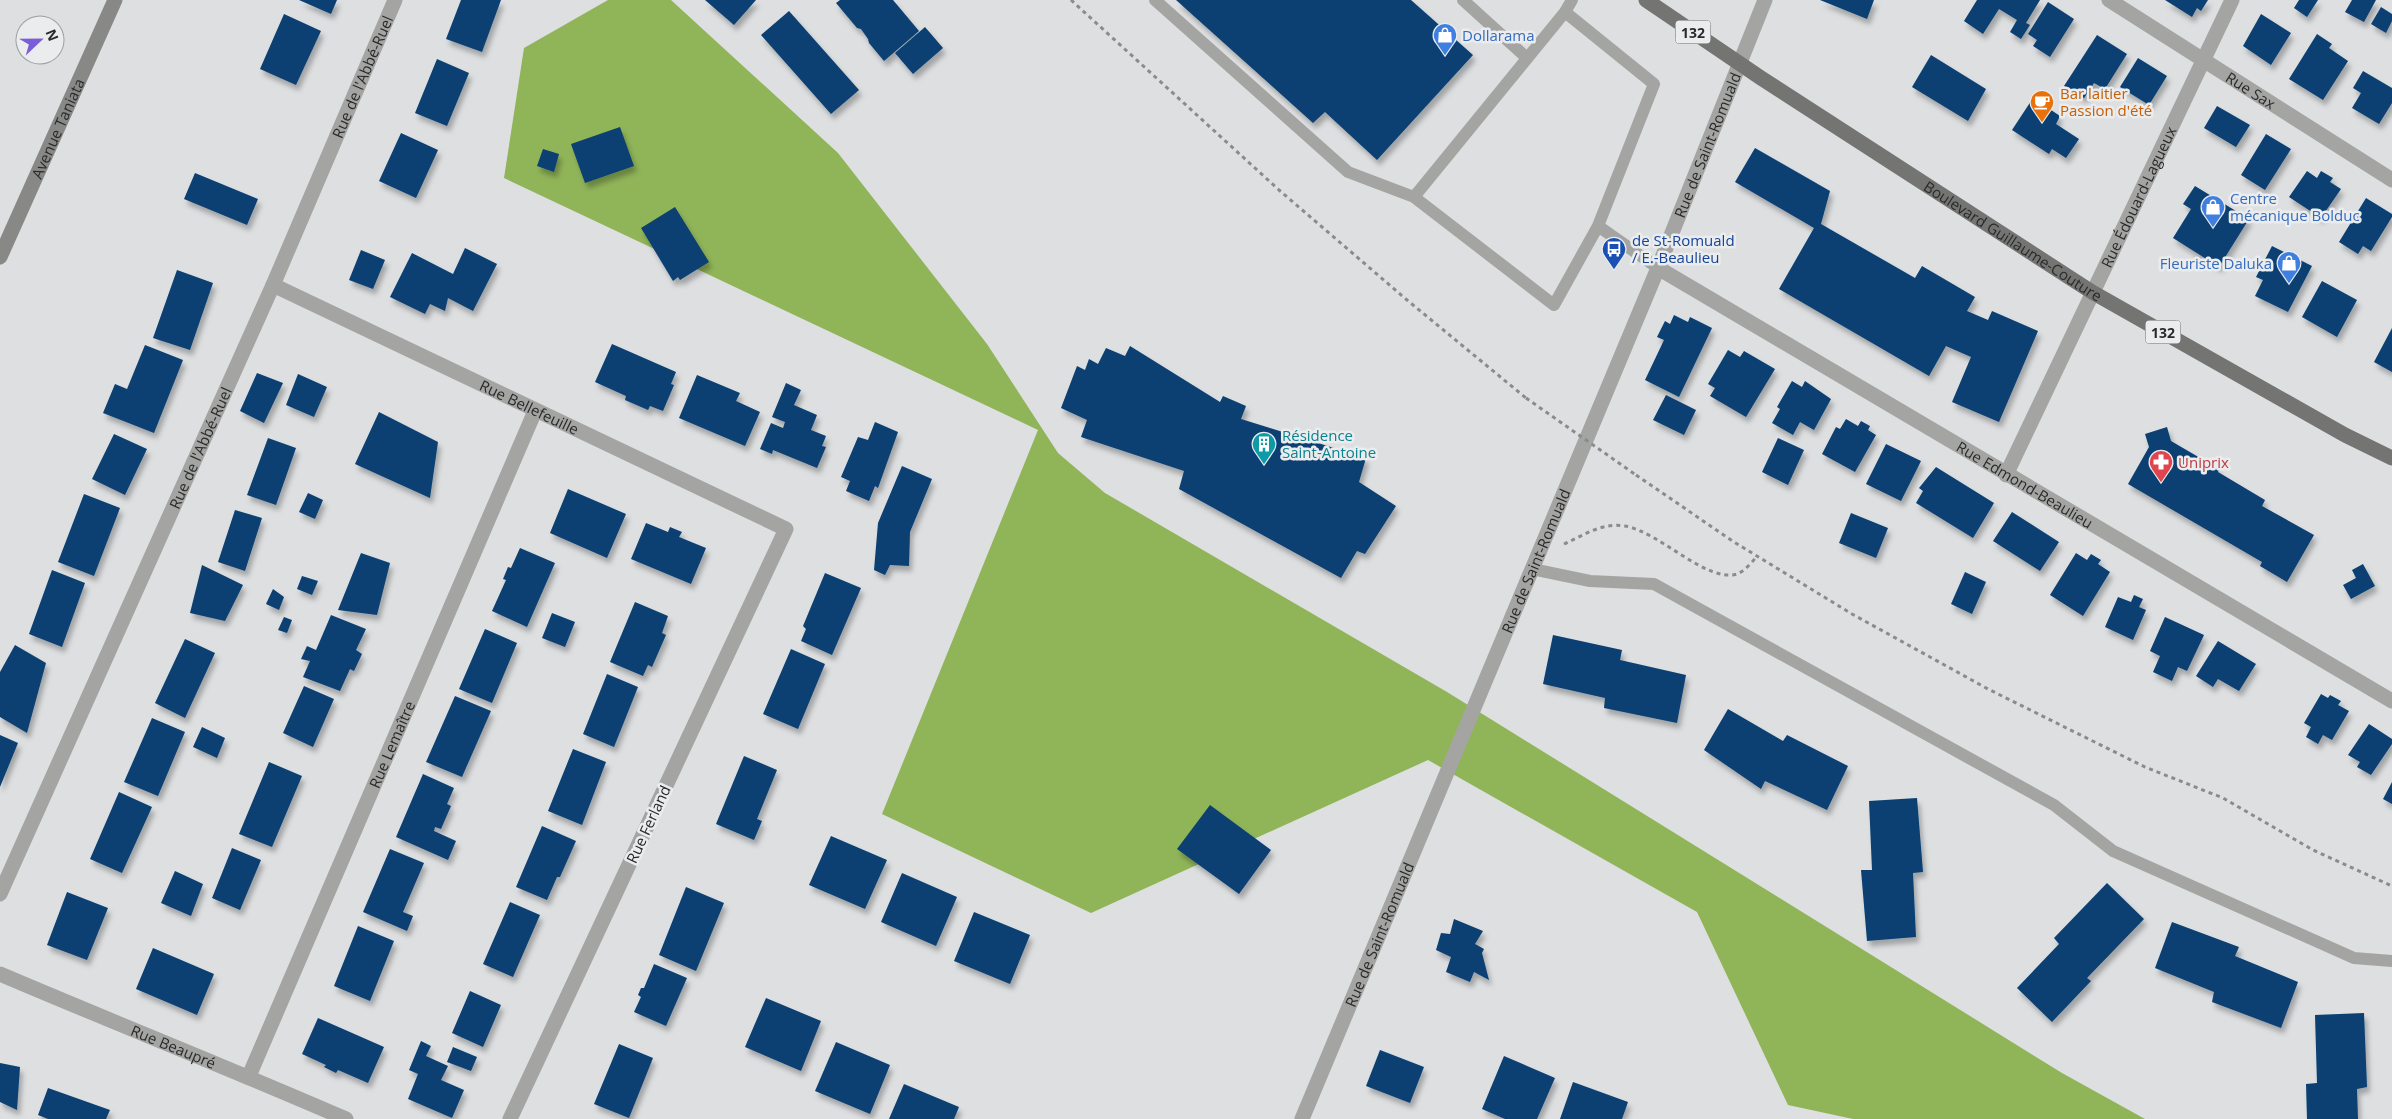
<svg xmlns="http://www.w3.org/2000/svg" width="2392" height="1119" font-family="'Open Sans',sans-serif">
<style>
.forest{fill:#90b458}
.building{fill:#093f72;filter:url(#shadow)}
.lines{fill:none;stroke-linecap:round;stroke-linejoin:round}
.path{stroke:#8a8b8c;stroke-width:3;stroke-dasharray:4 4;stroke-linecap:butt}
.service{stroke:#a4a5a3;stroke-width:12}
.minor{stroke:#a4a5a3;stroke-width:15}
.tertiary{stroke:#a4a5a3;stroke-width:15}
.secondary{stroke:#888887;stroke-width:15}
.primary{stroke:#747472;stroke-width:15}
.path-bridge{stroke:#8a8b8c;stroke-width:3;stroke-dasharray:4 4;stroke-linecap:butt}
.labels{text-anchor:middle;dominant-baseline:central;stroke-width:5;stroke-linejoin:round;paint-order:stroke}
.shield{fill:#eaecee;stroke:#646466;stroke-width:1}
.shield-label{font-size:14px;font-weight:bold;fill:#2a2a2b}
.shop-label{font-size:15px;fill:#366cbe;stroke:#eaecee;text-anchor:start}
.street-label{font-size:15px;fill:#2a2a2b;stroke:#eaecee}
.food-label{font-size:15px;fill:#c56008;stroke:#eaecee;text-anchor:start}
.transit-label{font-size:15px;fill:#164399;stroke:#eaecee;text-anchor:start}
.culture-label{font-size:15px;fill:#0d838f;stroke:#eaecee;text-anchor:start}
.health-label{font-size:15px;fill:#be3a42;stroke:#eaecee;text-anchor:start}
</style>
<defs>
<filter id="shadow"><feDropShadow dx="3" dy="5.5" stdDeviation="2.5" flood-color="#0004"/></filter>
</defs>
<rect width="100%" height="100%" fill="#dddfe1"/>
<path class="forest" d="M608,0H671L838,153L987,344L1058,453L1105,493L1447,692L2062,1073L2145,1119H1853L1788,1105L1697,912L1428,760L1091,913L882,814L1038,430L504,178L524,48Z"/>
<path class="building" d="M299,0H337L331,14Z
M461,0H501L482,52L446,39Z
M705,0H756L734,25Z
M840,0H893L919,31L884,61L869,43L868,39L861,29L857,28L836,3Z
M1176,0H1411L1473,55L1377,160L1325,112L1313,123Z
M1820,0H1874L1867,19Z
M1977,0H2040L2026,23L2030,25L2021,39L2010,32L2017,20L1999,9L1983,34L1964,21Z
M2165,0H2208L2201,11L2197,8L2192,17Z
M2299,0H2318L2307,17L2294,8Z
M2352,0H2376L2364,22L2345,12Z
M2048,2L2074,19L2050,57L2033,46L2037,40L2028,34Z
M2381,7L2392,14V21L2386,33L2371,24Z
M789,11L859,90L831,114L761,35Z
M284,14L321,31L296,85L260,69Z
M2261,14L2291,33L2271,65L2243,46Z
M925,27L943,48L913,74L895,53Z
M2317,34L2332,44L2329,48L2348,61L2323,100L2289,79Z
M2097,35L2127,54L2105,89L2094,83L2084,98L2064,86Z
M1931,55L1986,89L1968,121L1912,87Z
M2138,58L2167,76L2149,105L2120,87Z
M437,59L469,73L447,126L415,113Z
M2363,71L2392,88V103L2379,124L2352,108L2361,93L2353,88Z
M2033,98L2060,116L2056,124L2079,139L2066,158L2052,149L2049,154L2012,130Z
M2217,106L2250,125L2236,147L2204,128Z
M620,127L634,166L585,183L571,144Z
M401,133L438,150L416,198L379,181Z
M2266,134L2291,149L2265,190L2241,175Z
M1755,148L1830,191L1821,224L1915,278L1922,266L1975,297L1967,311L1988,320L1992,311L2038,331L1999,422L1952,402L1971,357L1946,346L1929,376L1779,289L1814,228L1735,182Z
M543,149L559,154L554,172L537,166Z
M2307,171L2317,178L2321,171L2333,178L2330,182L2341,189L2321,218L2289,197Z
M195,173L258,199L247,225L184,199Z
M2195,186L2249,219L2219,267L2173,238L2191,209L2183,204Z
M2366,198L2392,214V217L2371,251L2363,246L2358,254L2339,242Z
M675,207L709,262L680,280L678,277L673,281L641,228Z
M2272,246L2312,266L2288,312L2255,296L2263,280L2256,277Z
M465,248L497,264L473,311L448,298L445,311L430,304L425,314L390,297L412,253L453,274Z
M361,250L385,260L373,289L349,280Z
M177,270L213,283L190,350L153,338Z
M2322,281L2357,300L2337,337L2302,317Z
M1674,315L1688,322L1690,317L1712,328L1679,397L1645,380L1664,340L1657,337L1665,321L1670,324Z
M2392,328V372L2374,362Z
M612,344L676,372L671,384L674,385L663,411L650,406L648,410L625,400L626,396L595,382Z
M145,345L183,360L154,433L103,413L115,384L127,389Z
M1130,346L1220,402L1223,396L1246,406L1241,419L1366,458L1359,482L1396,506L1365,554L1357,551L1341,578L1179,489L1184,471L1081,437L1087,420L1061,408L1077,366L1085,370L1089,359L1098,364L1106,348L1125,356Z
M1728,350L1740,357L1744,351L1775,369L1746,417L1710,396L1715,388L1708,384Z
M257,373L283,383L264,423L240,411Z
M298,374L327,387L314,417L286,405Z
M697,375L740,393L736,401L760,412L745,446L679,418Z
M1792,381L1802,387L1805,381L1831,399L1814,430L1800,422L1793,435L1772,423L1780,409L1777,407Z
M786,383L801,390L794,405L817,415L811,430L826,436L822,446L826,447L817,468L773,450L772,454L760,449L771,423L783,428L785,422L772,417Z
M1666,395L1696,410L1684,435L1653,420Z
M379,412L438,442L430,498L355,464Z
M1846,419L1858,426L1861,421L1870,426L1868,430L1876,435L1855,472L1822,454L1836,427L1840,429Z
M875,422L898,432L878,488L875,486L869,501L846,491L850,481L841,477L858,437L868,440Z
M2167,427L2171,441L2219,469L2218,472L2265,500L2262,506L2314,535L2287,582L2260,566L2262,562L2128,484L2149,447L2145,434Z
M114,434L147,449L125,495L92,479Z
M268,438L296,448L276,505L247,495Z
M1778,438L1804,450L1788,485L1762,472Z
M1886,444L1921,461L1901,501L1866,484Z
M902,466L932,479L910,532L909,566L890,565L885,575L874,570L878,523Z
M1936,467L1994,503L1973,538L1916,503L1923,491L1919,488Z
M568,489L626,514L607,558L550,533Z
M308,493L323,500L315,519L299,512Z
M84,494L120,508L94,576L58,562Z
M235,510L262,518L245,571L218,562Z
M2012,512L2059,542L2040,571L1993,541Z
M1851,513L1888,528L1876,558L1839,543Z
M646,523L668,532L670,527L682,532L679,537L706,548L691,584L631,559Z
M520,548L555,563L527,627L492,611L506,580L503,579L508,567L511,568Z
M361,553L390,563L377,615L338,610Z
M2076,553L2087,560L2091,554L2101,560L2098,564L2110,572L2083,616L2050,595Z
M2363,564L2375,586L2351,599L2343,585L2356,578L2352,570Z
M202,565L243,585L225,621L190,613Z
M52,570L85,583L62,647L29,634Z
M1965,572L1986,582L1972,614L1951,604Z
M825,573L861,588L832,655L801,641L806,629L803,626Z
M302,576L318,581L312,595L297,589Z
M273,589L284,597L279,610L266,604Z
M2134,595L2143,599L2139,607L2146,610L2133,640L2105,627L2118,597L2131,602Z
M635,602L668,616L662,633L666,635L652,667L648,665L643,676L610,662Z
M552,613L575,622L565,647L542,638Z
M331,615L366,629L356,650L362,654L354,671L350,669L340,691L303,677L310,661L301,659L307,646L316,650Z
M284,617L292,620L287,633L278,630Z
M2165,617L2204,635L2187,671L2178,667L2172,681L2153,672L2160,656L2150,651Z
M485,629L517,643L492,703L459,689Z
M1553,635L1622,650L1620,660L1686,675L1677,723L1604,708L1605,698L1543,684Z
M185,639L215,653L185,718L155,703Z
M2218,641L2256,664L2239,691L2218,679L2213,687L2196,676Z
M15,645L46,663L27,733L0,717V672Z
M791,649L825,664L798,729L763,714Z
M607,674L638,687L614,747L583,734Z
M304,686L334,699L313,747L283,733Z
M2321,694L2328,698L2330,695L2341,701L2338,705L2349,711L2332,740L2323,735L2318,744L2306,737L2311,727L2304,723Z
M455,696L491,711L462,777L426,762Z
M1728,709L1783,741L1787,735L1848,766L1827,810L1765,781L1761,789L1704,750Z
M152,718L185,732L158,796L124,782Z
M2369,724L2392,739V744L2371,775L2357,767L2360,762L2348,755Z
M202,727L225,738L217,758L193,747Z
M0,735L18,743L0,787Z
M573,749L606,762L582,825L548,811Z
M744,756L777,770L757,819L762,821L754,840L716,824Z
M269,762L302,776L272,847L239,834Z
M423,774L454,788L447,804L451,806L441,829L435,827L434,831L456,841L448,860L396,837Z
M2392,782V804L2383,799Z
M119,792L152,807L122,873L90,859Z
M1917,798L1923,872L1913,873L1916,937L1867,941L1861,870H1872L1869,801Z
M1210,805L1271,850L1239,894L1177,849Z
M542,826L576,841L560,877H557L547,900L516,887Z
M831,836L887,860L865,909L809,885Z
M232,848L261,860L240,910L212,898Z
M390,849L424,863L403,912L413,916L407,931L363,912Z
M175,871L203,884L191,916L161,903Z
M902,873L957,897L936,946L881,922Z
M2107,883L2144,919L2087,978L2091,981L2052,1022L2017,988L2059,944L2054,938Z
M686,887L724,903L696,971L659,955Z
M67,892L108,908L87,960L47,945Z
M510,902L540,915L513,977L483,964Z
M974,912L1030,935L1010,984L954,961Z
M1454,919L1483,931L1475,944L1484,949L1482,953L1489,980L1474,972L1470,982L1446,972L1451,957L1436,950L1441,933L1450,934Z
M2172,922L2239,947L2235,956L2298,982L2281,1028L2212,1002L2214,992L2155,968Z
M358,926L394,941L370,1001L334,986Z
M153,948L214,974L197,1015L136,989Z
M654,964L687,978L666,1026L634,1012L641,997L638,995L641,988H644Z
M470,991L501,1005L483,1047L452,1033Z
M766,998L821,1021L801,1071L745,1047Z
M2364,1013L2367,1087L2357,1089L2358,1119H2307L2306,1084L2317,1083L2315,1015Z
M318,1018L384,1047L368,1083L338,1070L336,1073L324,1067L326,1065L302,1054Z
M421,1041L431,1046L426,1056L448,1066L441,1080L464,1090L452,1118L408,1099L418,1074L409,1070Z
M836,1042L890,1065L870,1114L815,1091Z
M619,1044L653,1058L629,1118L594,1104Z
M453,1047L477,1057L471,1071L447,1062Z
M1380,1050L1424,1067L1410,1103L1366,1086Z
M1504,1056L1555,1078L1537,1119H1505L1482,1109Z
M0,1063L20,1067L17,1110L0,1102Z
M1573,1082L1628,1102L1622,1119H1560Z
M904,1084L959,1107L954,1119H889Z
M48,1088L110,1110L106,1119H48L38,1115Z"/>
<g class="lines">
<path class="path" d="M1071,0L1279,190L1407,300L1526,398
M1636,475L1734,542L1852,614L1988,689L2145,767L2223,798L2313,850L2392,886
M1564,544C1584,535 1603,522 1625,526C1660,532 1706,583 1737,574C1745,571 1752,562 1757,556"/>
<path class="service" d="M1155,0L1348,172L1414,197
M1463,0L1527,58
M1572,0L1565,12L1654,84L1598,226L1658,268
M1565,12L1414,197L1554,305L1598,226
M1532,569L1590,581L1654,584L2054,805L2113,851L2354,958L2392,961"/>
<g class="minor">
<path id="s1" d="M2109,0L2392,180"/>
<path id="s2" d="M1658,268L2392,701"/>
<path id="s3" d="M273,285L786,529L510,1119"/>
<path id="s4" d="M2006,475L2232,0"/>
<path id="s5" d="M0,894L273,285L395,0"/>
<path id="s6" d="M0,974C115,1023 231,1069 346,1119"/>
<path id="s7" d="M249,1076L535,411"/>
</g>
<path class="tertiary" id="s8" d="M1302,1119L1658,268L1765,0"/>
<path class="secondary" id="s9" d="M0,257L115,0"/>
<path class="primary" id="s10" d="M1646,0L1761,78L2092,292L2345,435L2392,458"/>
<path class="path-bridge" d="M1526,398L1636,475"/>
</g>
<defs>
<g id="shop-pin" transform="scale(1.25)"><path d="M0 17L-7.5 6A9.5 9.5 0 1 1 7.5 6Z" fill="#3f7fe0" stroke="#eaecee"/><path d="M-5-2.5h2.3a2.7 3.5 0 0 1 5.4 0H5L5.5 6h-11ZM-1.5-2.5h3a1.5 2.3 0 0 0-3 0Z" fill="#fff"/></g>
<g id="cafe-pin" transform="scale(1.25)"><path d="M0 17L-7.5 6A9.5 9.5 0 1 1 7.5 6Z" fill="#e8710a" stroke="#eaecee"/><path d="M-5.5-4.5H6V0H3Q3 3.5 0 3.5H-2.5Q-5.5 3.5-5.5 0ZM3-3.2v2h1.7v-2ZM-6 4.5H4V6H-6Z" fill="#fff"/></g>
<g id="bus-pin" transform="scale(1.25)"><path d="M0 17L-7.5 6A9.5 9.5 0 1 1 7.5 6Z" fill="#1a4fb4" stroke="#eaecee"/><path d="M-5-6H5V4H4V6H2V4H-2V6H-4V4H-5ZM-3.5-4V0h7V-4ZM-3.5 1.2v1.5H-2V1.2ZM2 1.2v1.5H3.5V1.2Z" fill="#fff"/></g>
<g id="building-pin" transform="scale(1.25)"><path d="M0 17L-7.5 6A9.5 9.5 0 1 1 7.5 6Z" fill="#0f9aa8" stroke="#eaecee"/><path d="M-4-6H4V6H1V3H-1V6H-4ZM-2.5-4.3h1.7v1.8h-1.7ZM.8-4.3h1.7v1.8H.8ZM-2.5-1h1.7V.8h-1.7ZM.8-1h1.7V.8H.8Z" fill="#fff"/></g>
<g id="pharmacy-pin" transform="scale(1.25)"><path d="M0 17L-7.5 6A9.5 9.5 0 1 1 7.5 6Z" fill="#e0444e" stroke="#eaecee"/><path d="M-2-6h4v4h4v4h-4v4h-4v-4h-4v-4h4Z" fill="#fff"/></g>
</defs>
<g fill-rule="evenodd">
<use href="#shop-pin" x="1445" y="35"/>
<use href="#cafe-pin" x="2042" y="102"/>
<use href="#shop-pin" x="2213" y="207"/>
<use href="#bus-pin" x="1614" y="249"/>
<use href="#shop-pin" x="2289" y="263"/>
<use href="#building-pin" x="1264" y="444"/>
<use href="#pharmacy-pin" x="2161" y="462"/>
</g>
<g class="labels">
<g class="shield">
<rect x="1675.5" y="20.5" width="35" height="23" rx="4"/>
<rect x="2145.5" y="320.5" width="35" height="23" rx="4"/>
</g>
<g class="shield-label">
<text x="1693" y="32">132</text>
<text x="2163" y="332">132</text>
</g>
<g class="shop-label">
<text x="1462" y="35">Dollarama</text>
<text x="2230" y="198">Centre<tspan x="2230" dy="17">mécanique Bolduc</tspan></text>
<text x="2272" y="263" text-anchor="end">Fleuriste Daluka</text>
</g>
<g class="street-label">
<text stroke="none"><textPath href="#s5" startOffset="894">Rue de l'Abbé-Ruel</textPath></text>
<text stroke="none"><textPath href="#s1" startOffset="168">Rue Sax</textPath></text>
<text stroke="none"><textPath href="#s9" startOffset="141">Avenue Taniata</textPath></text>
<text stroke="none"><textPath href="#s8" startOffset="1055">Rue de Saint-Romuald</textPath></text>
<text stroke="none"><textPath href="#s4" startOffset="308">Rue Édouard-Lagueux</textPath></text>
<text stroke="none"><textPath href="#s10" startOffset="439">Boulevard Guillaume-Couture</textPath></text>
<text stroke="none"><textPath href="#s3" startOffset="284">Rue Bellefeuille</textPath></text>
<text stroke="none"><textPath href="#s5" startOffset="489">Rue de l'Abbé-Ruel</textPath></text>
<text stroke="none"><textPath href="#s2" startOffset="426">Rue Edmond-Beaulieu</textPath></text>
<text stroke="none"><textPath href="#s8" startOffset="605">Rue de Saint-Romuald</textPath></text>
<text stroke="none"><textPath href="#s7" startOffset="361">Rue Lemaître</textPath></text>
<text transform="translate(648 824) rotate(-65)">Rue Ferland</text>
<text stroke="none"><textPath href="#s8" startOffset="200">Rue de Saint-Romuald</textPath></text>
<text stroke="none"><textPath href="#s6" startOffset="188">Rue Beaupré</textPath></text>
</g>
<g class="food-label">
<text x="2060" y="93">Bar laitier<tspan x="2060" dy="17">Passion d'été</tspan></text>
</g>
<g class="transit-label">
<text x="1632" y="240">de St-Romuald<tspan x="1632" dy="17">/ E.-Beaulieu</tspan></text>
</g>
<g class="culture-label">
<text x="1282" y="435">Résidence<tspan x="1282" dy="17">Saint-Antoine</tspan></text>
</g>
<g class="health-label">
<text x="2178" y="462">Uniprix</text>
</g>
</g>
<g transform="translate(40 40) rotate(68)"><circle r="24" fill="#eaecee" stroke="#9d9ea0"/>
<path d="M0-4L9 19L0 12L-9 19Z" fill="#7a5dd7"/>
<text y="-8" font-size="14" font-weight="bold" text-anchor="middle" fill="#2a2a2b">N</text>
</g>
</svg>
